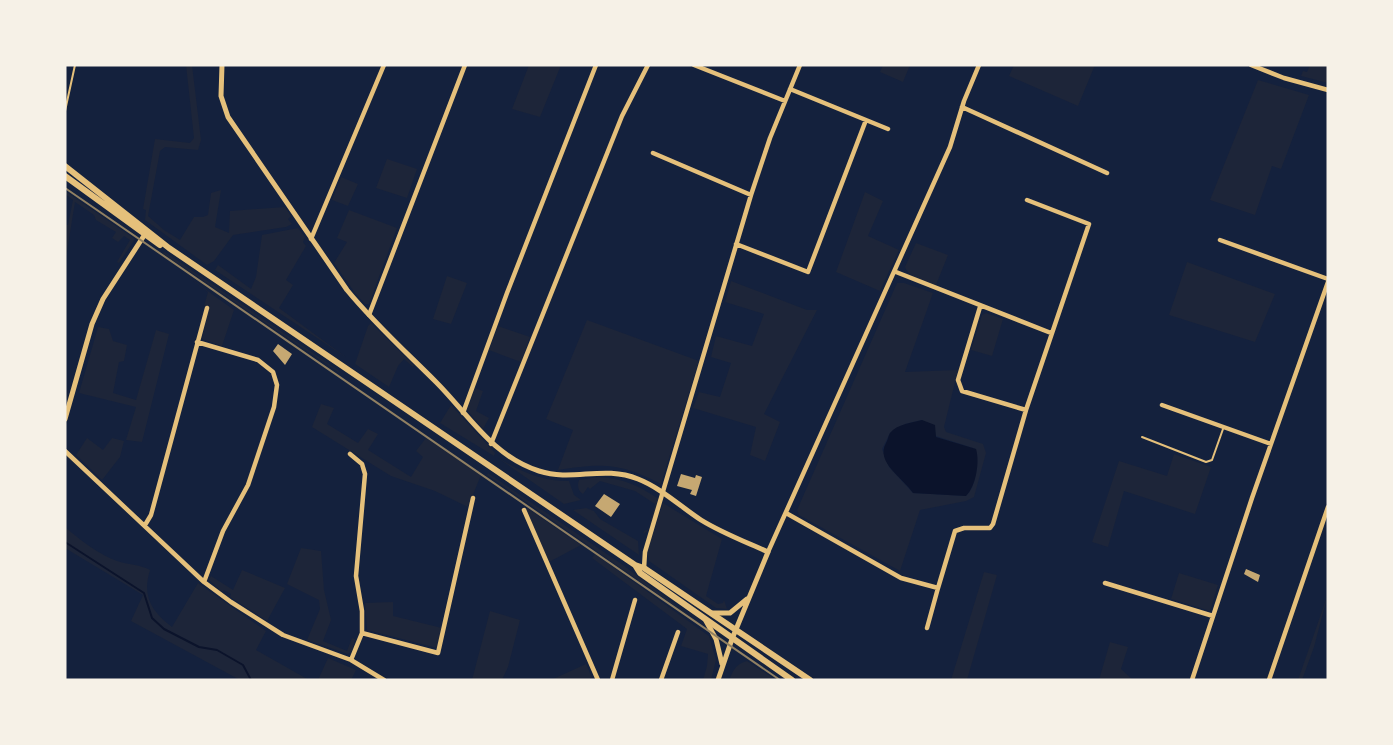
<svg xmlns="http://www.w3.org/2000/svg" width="1393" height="745" font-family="Manrope,sans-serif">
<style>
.green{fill:#1d2539;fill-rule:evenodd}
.water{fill:#0b132b}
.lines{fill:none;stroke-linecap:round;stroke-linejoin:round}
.stream{stroke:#0b132b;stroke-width:2}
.building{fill:#c6a872}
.service{stroke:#e5c07b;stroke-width:2}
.minor{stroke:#e5c07b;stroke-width:4.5}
.tertiary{stroke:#e5c07b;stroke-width:5}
.primary{stroke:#e5c07b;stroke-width:6}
.rail{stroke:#918062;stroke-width:2}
</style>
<rect width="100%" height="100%" fill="#14213d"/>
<path class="green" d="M186,65H192L201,140L198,150L165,147L160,151L148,216L164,230L180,240L194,217H203L208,215L211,193L221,190L215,227L229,233L230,211L285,207L291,216L288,219L292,224L286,227L233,235L214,261L207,265L145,220L146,210L143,209L155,139L190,143L194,138Z
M529,65H561L540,117L512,109Z
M883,65H910L903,82L880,72Z
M1014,65H1095L1078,106L1009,76Z
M1310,65H1328V83L1301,76L1303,71L1307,72Z
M1258,80L1309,95L1281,169L1272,166L1255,215L1210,200Z
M387,159L417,169L407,198L376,188Z
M341,177L358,184L348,206L332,200Z
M65,191L135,239L119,263L117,262L130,240L124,236L118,242L112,238L116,232L96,220L94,215L75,202L65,264V225H68L73,200L65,194Z
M865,192L883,201L868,236L899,250L880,291L836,272Z
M349,210L397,228L369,304H365L355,293L334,263L347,242L337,238Z
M298,228L305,237L303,242L306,246L286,280L293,285L279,308L347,358L215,270L218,265L251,289L256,277L262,235Z
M916,243L948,255L936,285C926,281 909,278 905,267Z
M165,252L338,370L341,374L162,253Z
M1187,262L1275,294L1255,342L1169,315Z
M180,271L234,310L222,346L202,339L209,308L204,306L208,292Z
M447,276L467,283L451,324L433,319Z
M731,281L807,310H817L764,414L780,422L765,461L750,455L756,427L693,408L699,392L720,397L731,363L711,357L716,336L752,346L764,314L725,302Z
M897,283H904L933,293L905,372L958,370L944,427L946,432L983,444L986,453L974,497L966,501L920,510L900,571L799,515L797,510ZM922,420L936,436L976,449C976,465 978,484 966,496L913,493L889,467L882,449L890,433L905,424Z
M986,313L1003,319L992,356L971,350L982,315Z
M587,320L699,361L661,484C620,463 603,463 558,470L573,430L546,419Z
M371,323L414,365L413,367L404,359L398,366L389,387L355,364L368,326Z
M498,326L530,337L521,362L489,350Z
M98,327L109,329L113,341L127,345L124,361L119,362L113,393L136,400L156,330L169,334L142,442L126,440L136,407L79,393Z
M475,388L483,391L476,411L489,418L483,429L467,410Z
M321,404L334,408L327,424L358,443L368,429L378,434L368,450L411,477L423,457L416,451L426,438L481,475L468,507L435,491L391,476L312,427Z
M451,405L495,453L494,456L440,423Z
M87,438L103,450L112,438L124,441L120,457L102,480L76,455Z
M1174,454L1211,467L1195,514L1124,491L1108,547L1092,542L1119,461L1167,476Z
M498,458C522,472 542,481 569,481L574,495L581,500L564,504Z
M488,473L623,565L701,624L487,475Z
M598,477C623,478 640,486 660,500C656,512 655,528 643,534L644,531L649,529L655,504L635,491L600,481L590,489L588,487L583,494C578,491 577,486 579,480Z
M663,503L722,539L706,596L718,604L723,603L724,600L727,609L716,608L649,561L647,552Z
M527,508L581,545L549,562L525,510Z
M586,508L594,511L600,519L638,541L639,555L573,510Z
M65,527C79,539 99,555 117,561C128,565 139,564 150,570C142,596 151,611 172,627L198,583L266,631L256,650L309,680H240L131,621L143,595L65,548Z
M301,548L321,551L324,590L331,620L323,641L347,651L352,638L355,639L352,651L348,654L307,640L320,609L319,600L287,584Z
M595,554L709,636L716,660L711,680H703L707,666L708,654L681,646L687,629L592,558Z
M242,570L285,588L267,621L230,597L231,594L224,590L222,592L209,580L211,576L233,590Z
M984,572L997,575L967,680H951Z
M1179,573L1218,585L1210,611L1171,599Z
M1328,594L1314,647L1302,680H1298Z
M393,602V616L442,628L437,648L367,630L365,603Z
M490,611L520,620L508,667L502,680H472Z
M1110,642L1128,647L1121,669L1133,680H1099Z
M328,658L356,670L351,680H318Z
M747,661L776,680H729C734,669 736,664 747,661Z
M586,664L593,680H551Z"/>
<path class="water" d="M922,420L935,425L936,437L976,449C980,462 976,486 966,496L913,493C903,478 875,462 886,443C888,440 888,436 890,433C897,424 912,423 922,420Z"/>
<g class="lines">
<path class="stream" d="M65,542L144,593L152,618L164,629L199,647L217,650L243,665L251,680"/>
</g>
<path class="building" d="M278,344L292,354L285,365L273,351Z
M681,474L695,478L696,475L702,477L696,496L690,494L692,490L677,486Z
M604,494L620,504L611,517L595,506Z
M1246,569L1260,575L1258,582L1244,574Z"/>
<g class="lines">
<path class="service" d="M65,111L75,65
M1142,437L1206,462L1212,460L1223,429"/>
<path class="minor" d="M694,65L785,101
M1251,65L1284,78L1328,90
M790,89L888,129
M962,107L1107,173
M653,153L751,195
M311,239L384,65
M1220,240L1328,279
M736,244L808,272L866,120
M896,272L1051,333
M980,307L958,380L962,391L1026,410
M369,315L465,65
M197,342L258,360L273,372L277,385L274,407L248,485L223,531L204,582
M1162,405L1271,444
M463,413L507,293L596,65
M491,444L622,116L648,65
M65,451L204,582L231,602L283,635L351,660L384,680
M350,454L362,464L365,474L356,576L362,611V633L351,660
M524,510L598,680
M786,513L901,578L938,588L955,531L964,528H990L993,524L1026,410L1089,224L1027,200
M145,525L151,515L207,308
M768,552L950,147L964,101L979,65
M644,568L645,552L751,195L770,138L800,65
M1105,583L1213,616
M927,628L938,588
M362,633L438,653L473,498
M612,680L635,600
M661,680L678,632
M1192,680L1252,498L1328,282
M1269,680L1328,507"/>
<path class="tertiary" d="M222,65L221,96L228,117L347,290C374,323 406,352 436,382C469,415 492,456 539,471C573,482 603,465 638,479C661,488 681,507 701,520C722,533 746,542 768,552L732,639L718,680
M65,419L92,324L103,299L147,231
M713,613H730L747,599
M706,621L716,639L722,664"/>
<path class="primary" d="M65,166L169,248L635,565L644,568L810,680
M65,176L160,245
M635,565L640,573L792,680"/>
<path class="rail" d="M65,188L780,680"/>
</g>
<rect width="1393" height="745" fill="none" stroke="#f6f1e7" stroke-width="133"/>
</svg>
